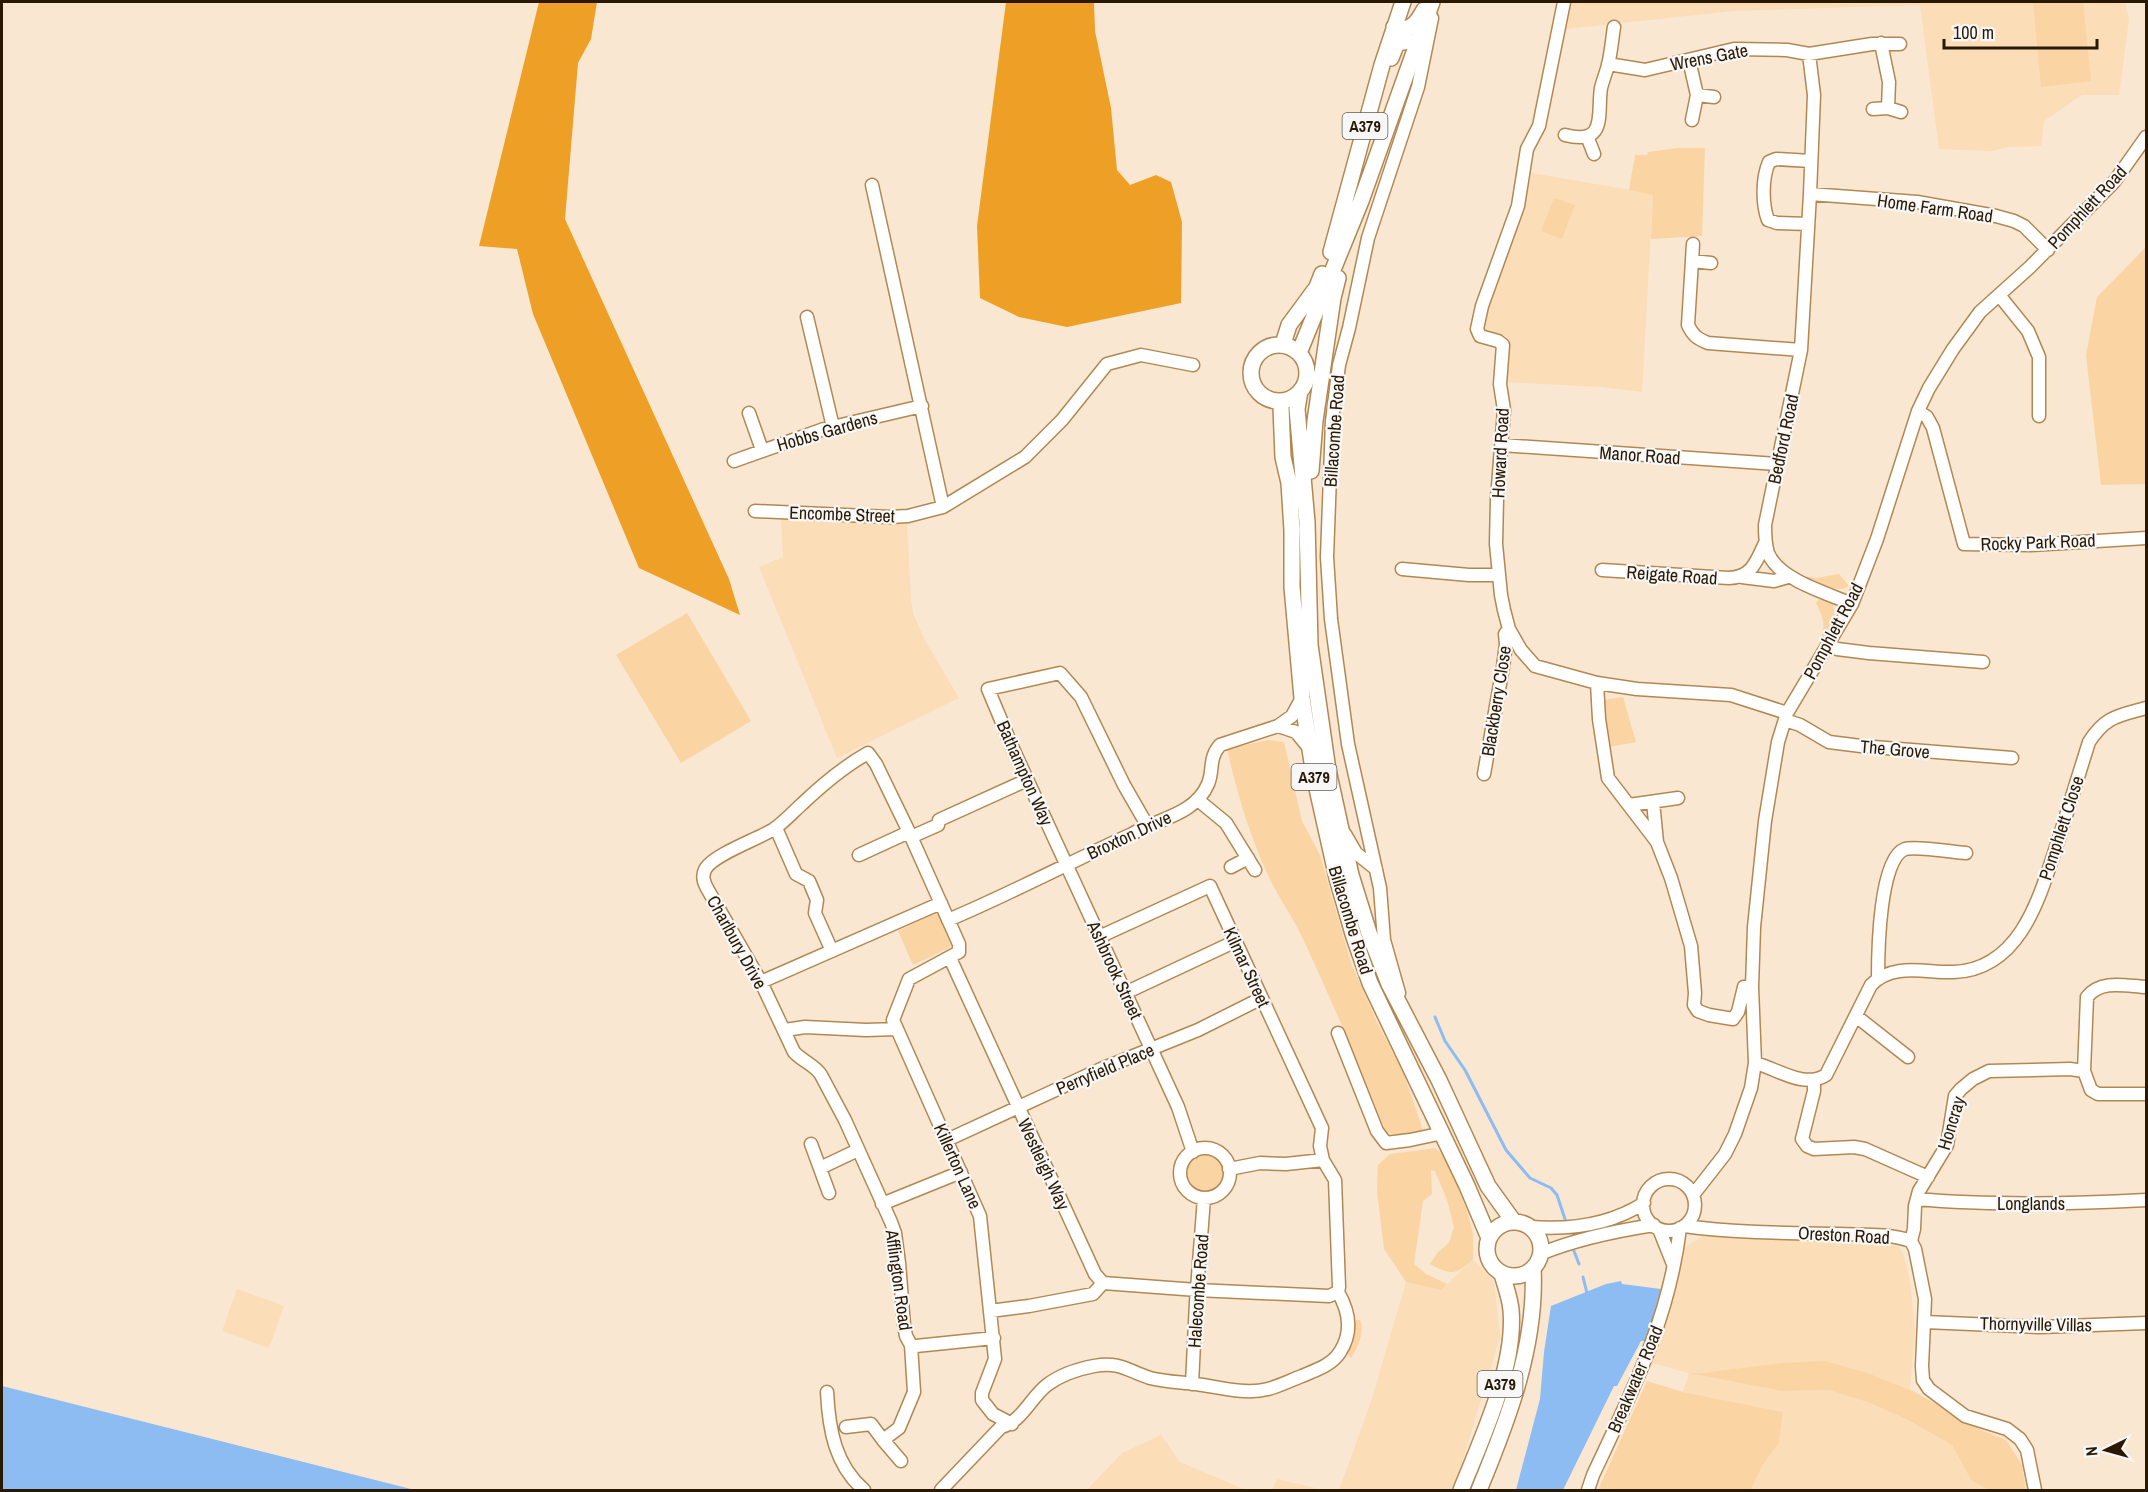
<svg xmlns="http://www.w3.org/2000/svg" width="2148" height="1492" font-family="'Archivo Narrow',sans-serif">
<style>
.built{fill:#fbddb8}
.green{fill:#fbd4a4}
.forest{fill:#eda025}
.water{fill:#8dbcf2}
.lines{fill:none;stroke-linecap:round;stroke-linejoin:round}
.stream{stroke:#8dbcf2;stroke-width:3}
.minor-casing{stroke:#b28852;stroke-width:15}
.major-casing{stroke:#b28852;stroke-width:18}
.minor{stroke:#fff;stroke-width:12}
.major{stroke:#fff;stroke-width:15}
.labels{text-anchor:middle;dominant-baseline:central;stroke-width:4.5;stroke-linejoin:round;paint-order:stroke}
.shield{fill:#f7f7f7;stroke:#675c4c;stroke-width:1.5}
.shield-label{font-size:16px;font-weight:bold;fill:#291903}
.street-label{font-size:18px;fill:#291903;stroke:#f7f7f7}
</style>
<rect width="100%" height="100%" fill="#f9e7d1"/>
<path class="built" d="M1570,2H2125L2129,19L2119,95H2082L2044,121L2041,146L2010,147L1990,151L1939,149L1920,5L1734,11L1565,29Z
M1532,173L1653,194L1642,392L1601,387L1504,382L1506,341L1484,333L1482,327L1491,292L1522,216Z
M781,517L907,523L911,601L914,616L926,642L959,698L837,758L759,567L783,557Z
M1704,1235L1898,1246L1903,1253L1910,1280L1915,1331L1910,1390L1865,1372L1825,1361L1695,1374L1781,1391L1829,1390L1870,1403L1908,1420L1952,1445L1971,1480L1989,1490H1751L1762,1466L1779,1443L1783,1413L1683,1392L1689,1373L1651,1363L1683,1249Z
M1473,1259L1494,1282L1500,1337L1459,1473L1452,1490H1339L1371,1402L1406,1282L1441,1290Z
M237,1289L284,1306L269,1348L222,1331Z
M1161,1435L1180,1462L1246,1490H1087L1122,1453Z
M1277,1479L1324,1490H1272Z"/>
<path class="green" d="M2033,2H2083L2091,81L2041,87Z
M1677,148H1705L1702,236L1651,239L1653,195L1629,190L1635,155H1647L1648,152Z
M1554,198L1575,205L1562,239L1541,231Z
M2146,247V484L2101,485L2086,355L2097,297Z
M1839,574L1849,586C1836,595 1817,581 1803,576L1816,578Z
M1822,596L1833,605C1839,623 1827,635 1818,650C1823,628 1828,626 1816,603Z
M687,613L751,721L681,763L616,655Z
M1623,697L1636,742L1608,747L1604,700Z
M1268,740L1284,742L1302,821L1320,855L1351,963L1377,1022L1403,1072L1423,1130C1411,1134 1398,1137 1386,1132C1360,1067 1333,1003 1303,939C1293,917 1278,897 1268,875C1249,834 1237,793 1227,749Z
M938,912L951,945L949,948L913,965L898,931Z
M1435,1148L1447,1158L1467,1211L1473,1234V1259C1455,1276 1451,1275 1430,1264L1438,1252L1449,1243L1454,1227L1447,1200L1435,1171L1431,1170L1432,1194L1423,1201L1414,1264L1426,1274L1447,1284L1441,1290L1406,1282L1384,1249L1377,1191L1378,1165L1390,1154Z
M1185 1174a20 20 0 1 1 40 0a20 20 0 1 1-40 0Z
M1355,1320H1360C1365,1330 1358,1349 1351,1358L1347,1354L1353,1342Z
M1825,1361L1865,1372L1915,1392L1979,1429L2006,1440L2022,1465L2026,1490H1989L1971,1480L1952,1445L1908,1420L1870,1403L1829,1390L1781,1391L1689,1373H1703L1782,1363Z
M1647,1381L1683,1392L1783,1412L1779,1443L1762,1466L1751,1490H1598Z"/>
<path class="forest" d="M539,2H597L591,39L578,63L565,219L729,579L740,615L639,568L533,314L517,249L479,246Z
M1006,2H1094L1095,31L1111,108L1117,170L1130,185L1156,175L1171,182L1182,222L1181,303L1067,327L1019,317L980,298L977,226Z"/>
<path class="water" d="M1621,1281L1622,1284L1661,1289L1646,1341H1641L1617,1386H1614L1563,1490H1516L1540,1399L1544,1352L1551,1306L1606,1284Z
M2,1386L415,1490H2Z"/>
<g class="lines">
<path class="stream" d="M1435,1017L1445,1041L1465,1070L1506,1150L1530,1178L1551,1188L1557,1195L1565,1219
M1574,1251L1579,1264
M1583,1277L1587,1293"/>
<g class="minor-casing">
<path id="minor" d="M1564,2L1539,126L1527,149L1518,206L1482,306L1477,329L1480,336L1498,341L1503,345L1500,384L1504,410L1497,499L1496,544L1501,595L1504,610L1509,629L1521,650L1535,666L1597,683L1637,689L1731,695L1787,713
M1881,43L1889,82L1888,108
M1809,54L1814,95L1810,194L1801,350L1765,525C1765,535 1765,544 1768,553C1779,580 1827,593 1852,604
M1689,60L1697,95L1692,120
M1608,64L1645,70L1734,49L1787,50L1809,54L1872,44H1900
M1697,95L1714,97
M1873,109L1888,108L1901,112
M1565,135C1608,146 1597,113 1601,88C1603,80 1606,73 1608,65C1611,53 1612,40 1614,27
M1587,136L1594,154
M872,185L943,507
M1810,194L1917,202L1996,216L2014,221L2024,226L2048,250
M1808,224L1777,223L1768,220C1762,204 1762,178 1769,162L1776,159L1811,161
M1693,244L1688,325C1693,336 1698,339 1708,343L1801,350
M1692,261L1711,263
M1999,295L2028,331L2039,357V416
M807,317L833,427
M1918,411L1927,417L1933,428L1964,544L2031,545L2146,538
M749,413L762,450
M1502,445L1777,464
M734,461L824,429L922,406
M755,511L890,517L908,516L943,507L1025,457L1062,420L1107,364L1141,355L1193,365
M1402,569L1469,575H1498
M1602,570L1729,578C1752,577 1756,562 1765,543
M1742,577L1774,581L1788,577
M1828,644L1837,649L1869,653L1983,662
M1597,683L1599,719L1608,778L1657,842L1671,878L1691,946L1695,993L1694,1005L1698,1011L1709,1015L1733,1019L1738,1012L1744,987H1752
M1785,720L1800,725L1829,742L1861,746L2012,758
M1278,726L1296,732L1309,748
M1484,774L1503,667L1506,644L1505,634L1508,630
M1198,800L1226,823L1255,870
M1653,802L1657,842
M1629,805L1678,798
M1147,825L1124,785L1081,697L1060,673L988,689L1014,751L1178,1107L1193,1152
M776,828L796,874L809,881L817,900L815,913L832,951
M1345,834L1356,853L1376,869
M911,837L938,825L939,820L1027,780
M859,855L909,832
M1231,867L1248,858
M948,920C1010,894 1070,862 1132,834C1157,819 1195,815 1208,784C1214,770 1208,759 1220,745L1278,726L1292,716L1302,698
M1099,937L1210,886L1322,1128L1320,1146L1323,1160L1335,1180L1339,1287L1338,1292
M950,958L1095,1274L1103,1283L1197,1290L1329,1296L1338,1292
M1878,978C1878,954 1879,858 1905,849C1917,846 1952,852 1966,853
M761,982L941,903
M2146,987C2126,986 2101,979 2087,997L2084,1071L2091,1090L2098,1094H2146
M1125,993L1236,941
M1399,993L1384,940L1380,888L1348,744L1331,619L1327,557L1332,421L1339,365L1349,328L1368,238L1418,87L1432,18
M1856,1016L1908,1057
M785,1030L805,1027L866,1030L896,1029
M1338,1033L1377,1131L1386,1143L1410,1140L1443,1133
M1755,1063C1778,1069 1804,1089 1826,1075L1871,985C1893,962 1926,973 1954,972C2023,969 2041,892 2059,838C2069,806 2079,774 2089,742C2106,716 2118,716 2146,708
M1814,1080V1091L1802,1139L1807,1146L1814,1149L1854,1147L1865,1149L1928,1177
M947,1140L1101,1069L1198,1030L1262,998
M811,1144L829,1193
M1180 1173a25 25 0 1 1 50 0a25 25 0 1 1-50 0Z
M820,1168L858,1150
M1229,1169L1260,1163L1286,1164L1323,1160
M1643 1205a26 26 0 1 1 52 0a26 26 0 1 1-52 0Z
M1693,1195L1725,1154L1735,1134L1751,1088L1755,1063L1752,987L1754,927L1765,821L1778,742L1787,713L1852,604L1877,539L1918,411L1929,388L1953,349L1980,312L2030,267L2114,182L2146,137
M1917,1199C1993,1206 2070,1204 2146,1200
M882,1204L961,1172
M1684,1226C1735,1233 1787,1233 1838,1234C1861,1235 1889,1233 1911,1241L1915,1249L1925,1299L1922,1366L1923,1380L1929,1389L1965,1416L2007,1429L2020,1439L2027,1450L2035,1490
M1530,1227C1569,1230 1610,1225 1644,1203
M1659,1229L1673,1264
M1911,1241L1914,1229L1915,1206L1919,1191L1947,1145L1955,1096L1961,1089L1973,1079L1989,1071L2070,1069L2084,1071
M1540,1254C1576,1239 1615,1231 1654,1225
M990,1311L1029,1306L1093,1294L1103,1283
M1925,1322L2040,1327L2146,1323
M911,1345L906,1336L904,1325L899,1263L895,1233L891,1222L845,1120L821,1075C815,1065 802,1061 794,1052L761,982L708,890C704,883 701,876 706,868C715,854 758,839 774,829C784,822 793,812 802,804C823,784 843,767 868,753L876,764L909,832L959,944V952L909,979L893,1020L980,1216L995,1359L982,1393V1400L993,1414L1012,1424
M911,1345L916,1346L994,1338
M1192,1384L1196,1302L1204,1198
M827,1392C829,1430 835,1465 864,1490
M846,1427L871,1424L883,1440
M901,1461L883,1440L899,1428L914,1392L911,1345
M941,1490L1001,1427C1022,1422 1031,1397 1047,1385C1060,1375 1078,1369 1094,1366C1120,1361 1128,1371 1150,1378C1165,1382 1180,1382 1196,1384C1218,1387 1245,1395 1268,1389C1280,1386 1291,1380 1302,1376C1316,1370 1332,1365 1340,1352C1353,1332 1349,1311 1338,1292
M1588,1490L1593,1475C1632,1392 1669,1320 1680,1228"/>
</g>
<g class="major-casing">
<path id="major" d="M1394,27C1410,33 1417,23 1424,10
M1391,58L1397,43L1408,41L1418,46
M1331,252L1382,65L1403,2
M1283,344L1289,325L1317,287L1322,274
M1251 373a28 28 0 1 1 56 0a28 28 0 1 1-56 0Z
M1299,353L1361,201L1432,2
M1300,391L1297,409L1307,522L1310,645L1328,770L1351,875L1369,933L1389,984L1439,1080L1488,1186L1514,1222
M1278,401L1281,407L1283,457L1289,483L1292,530V587L1302,698L1314,775L1337,878L1353,934L1370,983L1467,1186L1489,1238
M1311,471L1315,421L1333,298L1338,278
M1487 1249a27 27 0 1 1 54 0a27 27 0 1 1-54 0Z
M1461,1490C1482,1438 1516,1366 1511,1310C1510,1298 1505,1285 1502,1274
M1479,1490C1508,1420 1537,1345 1533,1268"/>
</g>
<use href="#minor" class="minor"/>
<use href="#major" class="major"/>
</g>
<g class="labels">
<g class="shield">
<rect x="1342.5" y="113" width="45" height="26" rx="4.5"/>
<rect x="1291.5" y="764" width="45" height="26" rx="4.5"/>
<rect x="1477.5" y="1371" width="45" height="26" rx="4.5"/>
</g>
<g class="shield-label">
<text x="1365" y="126">A379</text>
<text x="1314" y="777">A379</text>
<text x="1500" y="1384">A379</text>
</g>
<g class="street-label">
<text transform="translate(1709 57) rotate(-11)">Wrens Gate</text>
<text transform="translate(2087 207) rotate(-47)">Pomphlett Road</text>
<text transform="translate(1935 208) rotate(8)">Home Farm Road</text>
<text transform="translate(827 431) rotate(-16)">Hobbs Gardens</text>
<text transform="translate(1334 431) rotate(-86)">Billacombe Road</text>
<text transform="translate(1783 439) rotate(-78)">Bedford Road</text>
<text transform="translate(1500 453) rotate(-87)">Howard Road</text>
<text transform="translate(1640 455) rotate(4)">Manor Road</text>
<text transform="translate(842 514) rotate(2)">Encombe Street</text>
<text transform="translate(2038 542) rotate(-2)">Rocky Park Road</text>
<text transform="translate(1672 575) rotate(4)">Reigate Road</text>
<text transform="translate(1833 631) rotate(-62)">Pomphlett Road</text>
<text transform="translate(1496 701) rotate(-81)">Blackberry Close</text>
<text transform="translate(1895 749) rotate(5)">The Grove</text>
<text transform="translate(1025 773) rotate(66)">Bathampton Way</text>
<text transform="translate(2061 828) rotate(-72)">Pomphlett Close</text>
<text transform="translate(1129 835) rotate(-25)">Broxton Drive</text>
<text transform="translate(1351 920) rotate(73)">Billacombe Road</text>
<text transform="translate(737 942) rotate(61)">Charlbury Drive</text>
<text transform="translate(1247 967) rotate(65)">Kilmar Street</text>
<text transform="translate(1115 970) rotate(65)">Ashbrook Street</text>
<text transform="translate(1105 1069) rotate(-23)">Perryfield Place</text>
<text transform="translate(1951 1123) rotate(-73)">Honcray</text>
<text transform="translate(1044 1164) rotate(65)">Westleigh Way</text>
<text transform="translate(958 1166) rotate(66)">Killerton Lane</text>
<text x="2031" y="1203">Longlands</text>
<text transform="translate(1844 1235) rotate(3)">Oreston Road</text>
<text transform="translate(899 1280) rotate(82)">Afflington Road</text>
<text transform="translate(1198 1291) rotate(-86)">Halecombe Road</text>
<text transform="translate(2036 1324) rotate(1)">Thornyville Villas</text>
<text transform="translate(1635 1379) rotate(-67)">Breakwater Road</text>
</g>
</g>
<rect width="2148" height="1492" fill="none" stroke="#291903" stroke-width="6"/>
<g transform="translate(2106 1450) rotate(265)" stroke="#f7f7f7" stroke-width="4.5" paint-order="stroke">
<path d="M0-4.5L10 22L0 15L-10 22Z" fill="#291903"/>
<text y="-9" font-size="16" font-weight="bold" text-anchor="middle" fill="#291903">N</text>
</g>
<path d="M1944 39v9h153v-9" fill="none" stroke="#291903" stroke-width="3"/>
<text x="1953" y="39" font-size="18" fill="#291903" stroke="#f7f7f7" stroke-width="4.5" paint-order="stroke">100 m</text>
</svg>
